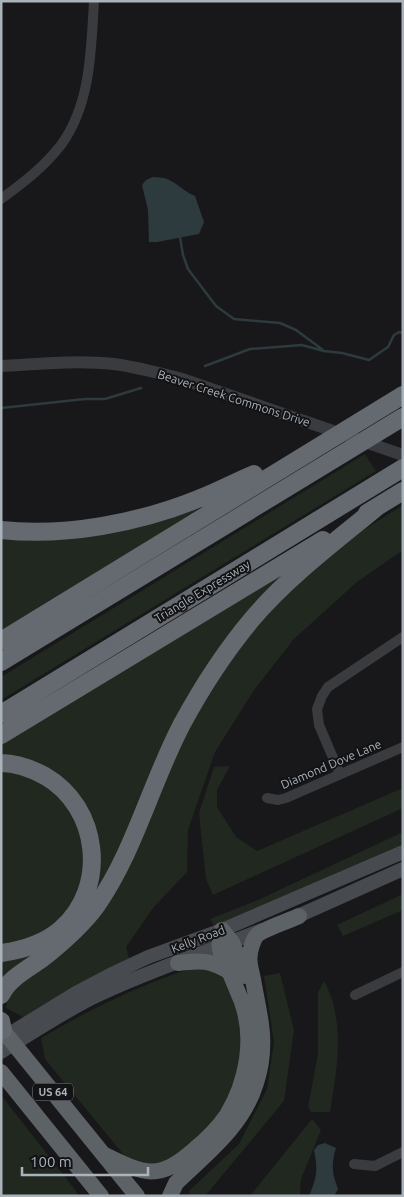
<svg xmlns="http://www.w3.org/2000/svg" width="404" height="1197" font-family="Ubuntu,sans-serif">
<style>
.green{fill:#20281f}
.water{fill:#2d3a3e}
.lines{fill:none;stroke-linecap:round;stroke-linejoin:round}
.stream{stroke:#2d3a3e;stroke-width:2.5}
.minor{stroke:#393b3f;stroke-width:10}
.tertiary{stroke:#393b3f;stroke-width:12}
.secondary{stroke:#474a4f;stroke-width:14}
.trunk{stroke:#5d6267;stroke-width:16}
.motorway{stroke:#656a70;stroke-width:18}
.labels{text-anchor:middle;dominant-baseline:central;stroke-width:4;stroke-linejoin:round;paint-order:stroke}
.shield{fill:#131315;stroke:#7d8288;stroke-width:1}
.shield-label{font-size:11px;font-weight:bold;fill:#aab2ba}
.street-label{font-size:12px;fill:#aab2ba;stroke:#131315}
</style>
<rect width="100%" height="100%" fill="#18181a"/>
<path class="green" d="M365,454L376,471L1,700V677Z
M197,505L201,510L1,635V535Z
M403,505V550L357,582L294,639L254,690L215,752L188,830L187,872L153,908L126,947L130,962L25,1018L6,1008L10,990L64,948L158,791L202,698L265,613L335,548Z
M299,560L247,618L132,826L92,902L84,808L1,757V745L19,731Z
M230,766L217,790V807L236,837L257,851L403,788V808L213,895L206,879L199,813L214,767Z
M1,768L39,778L73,809L87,852L77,901L47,934L1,949Z
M403,832V844L214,926L210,919L258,900Z
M403,894V910L343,936L337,925Z
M44,947L1,981V958Z
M201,965L226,979L233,995L241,1027V1062L232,1092L222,1112L178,1157L158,1165H141L127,1159L45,1059L41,1038C94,1007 142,984 201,965Z
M280,973L294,1030L284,1101L205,1196H190L189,1191L239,1144L267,1089L274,1042L264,976Z
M324,981C346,1021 337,1069 330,1112H311L308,1107L318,1054V992Z
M1,1095L76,1191L78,1196H1Z
M312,1119L321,1130L301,1179L300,1196H250Z"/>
<path class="water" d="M153,177C175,177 177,188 195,196L204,222L199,234L157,242H149L148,210L142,185L146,180Z
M325,1143L336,1148C331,1164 332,1174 338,1189L334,1196H309C317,1177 318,1170 314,1150L318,1145Z"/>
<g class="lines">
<path class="stream" d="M180,237L183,255L188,269L216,306L234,319L280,323L296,330L323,350
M205,366L250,349L302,345L324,351L342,353L369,360L388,347L394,335L399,332L403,333
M1,408L85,399H105L141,388"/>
<path class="minor" d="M1,199C23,183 44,167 61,145C91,104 91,50 94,1
M340,774L319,725L317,709L322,696L328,687L403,637
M267,798L278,800L286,798L403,747
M355,995L403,972
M354,1164L375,1166L403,1152"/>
<path class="tertiary" d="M1,366C38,364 76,360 114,364C137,367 159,373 182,379L403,455"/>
<path class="secondary" d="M289,920L403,869
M1,1039L76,993L114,973L148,957L222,930L403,852
M1,1052C32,1033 63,1012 96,996C150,970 207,952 262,930"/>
<path class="trunk" d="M222,930L232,942L245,976
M178,963C201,960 210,960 230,972
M1,1028L137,1196
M1,1072L101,1196
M103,1154C144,1174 158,1182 195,1149C207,1139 218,1128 227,1115C247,1082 255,1039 242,1002C237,990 232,978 227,966C225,961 221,955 220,949C218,943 221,936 222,930
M170,1196L176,1183C207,1153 243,1126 256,1083C261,1068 263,1050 262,1034C261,1018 257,1002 254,985C252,970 246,961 252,945C253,942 255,937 257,935C265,928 289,921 299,916"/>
<path class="motorway" d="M367,513L403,491
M1,530C66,537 138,523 198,499C217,492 235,482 254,474
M1,641L403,395
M1,662L403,417
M1,714L403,468
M1,735L323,540
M1,763C16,763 32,769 45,776C99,807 109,887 61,929C44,944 23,950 1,953
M1,995C9,978 28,969 43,958C62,943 82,926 97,905C135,850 151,783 182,724C202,687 226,650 253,618C289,576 335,542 377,507
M1,1021L3,1030"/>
</g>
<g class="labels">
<rect class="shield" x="33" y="1083.5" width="40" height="17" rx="4"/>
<g class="shield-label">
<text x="53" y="1092">US 64</text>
</g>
<g class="street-label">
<text transform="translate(234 398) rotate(18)">Beaver Creek Commons Drive</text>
<text transform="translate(202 591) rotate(-31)">Triangle Expressway</text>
<text transform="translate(331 764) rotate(-23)">Diamond Dove Lane</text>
<text transform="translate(198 939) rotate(-21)">Kelly Road</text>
</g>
</g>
<rect width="404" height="1197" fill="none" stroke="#aab2ba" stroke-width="5"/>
<path d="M22 1167v8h126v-8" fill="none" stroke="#aab2ba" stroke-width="2.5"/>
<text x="30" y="1167" font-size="15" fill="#aab2ba" stroke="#131315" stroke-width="4" paint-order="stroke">100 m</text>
</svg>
